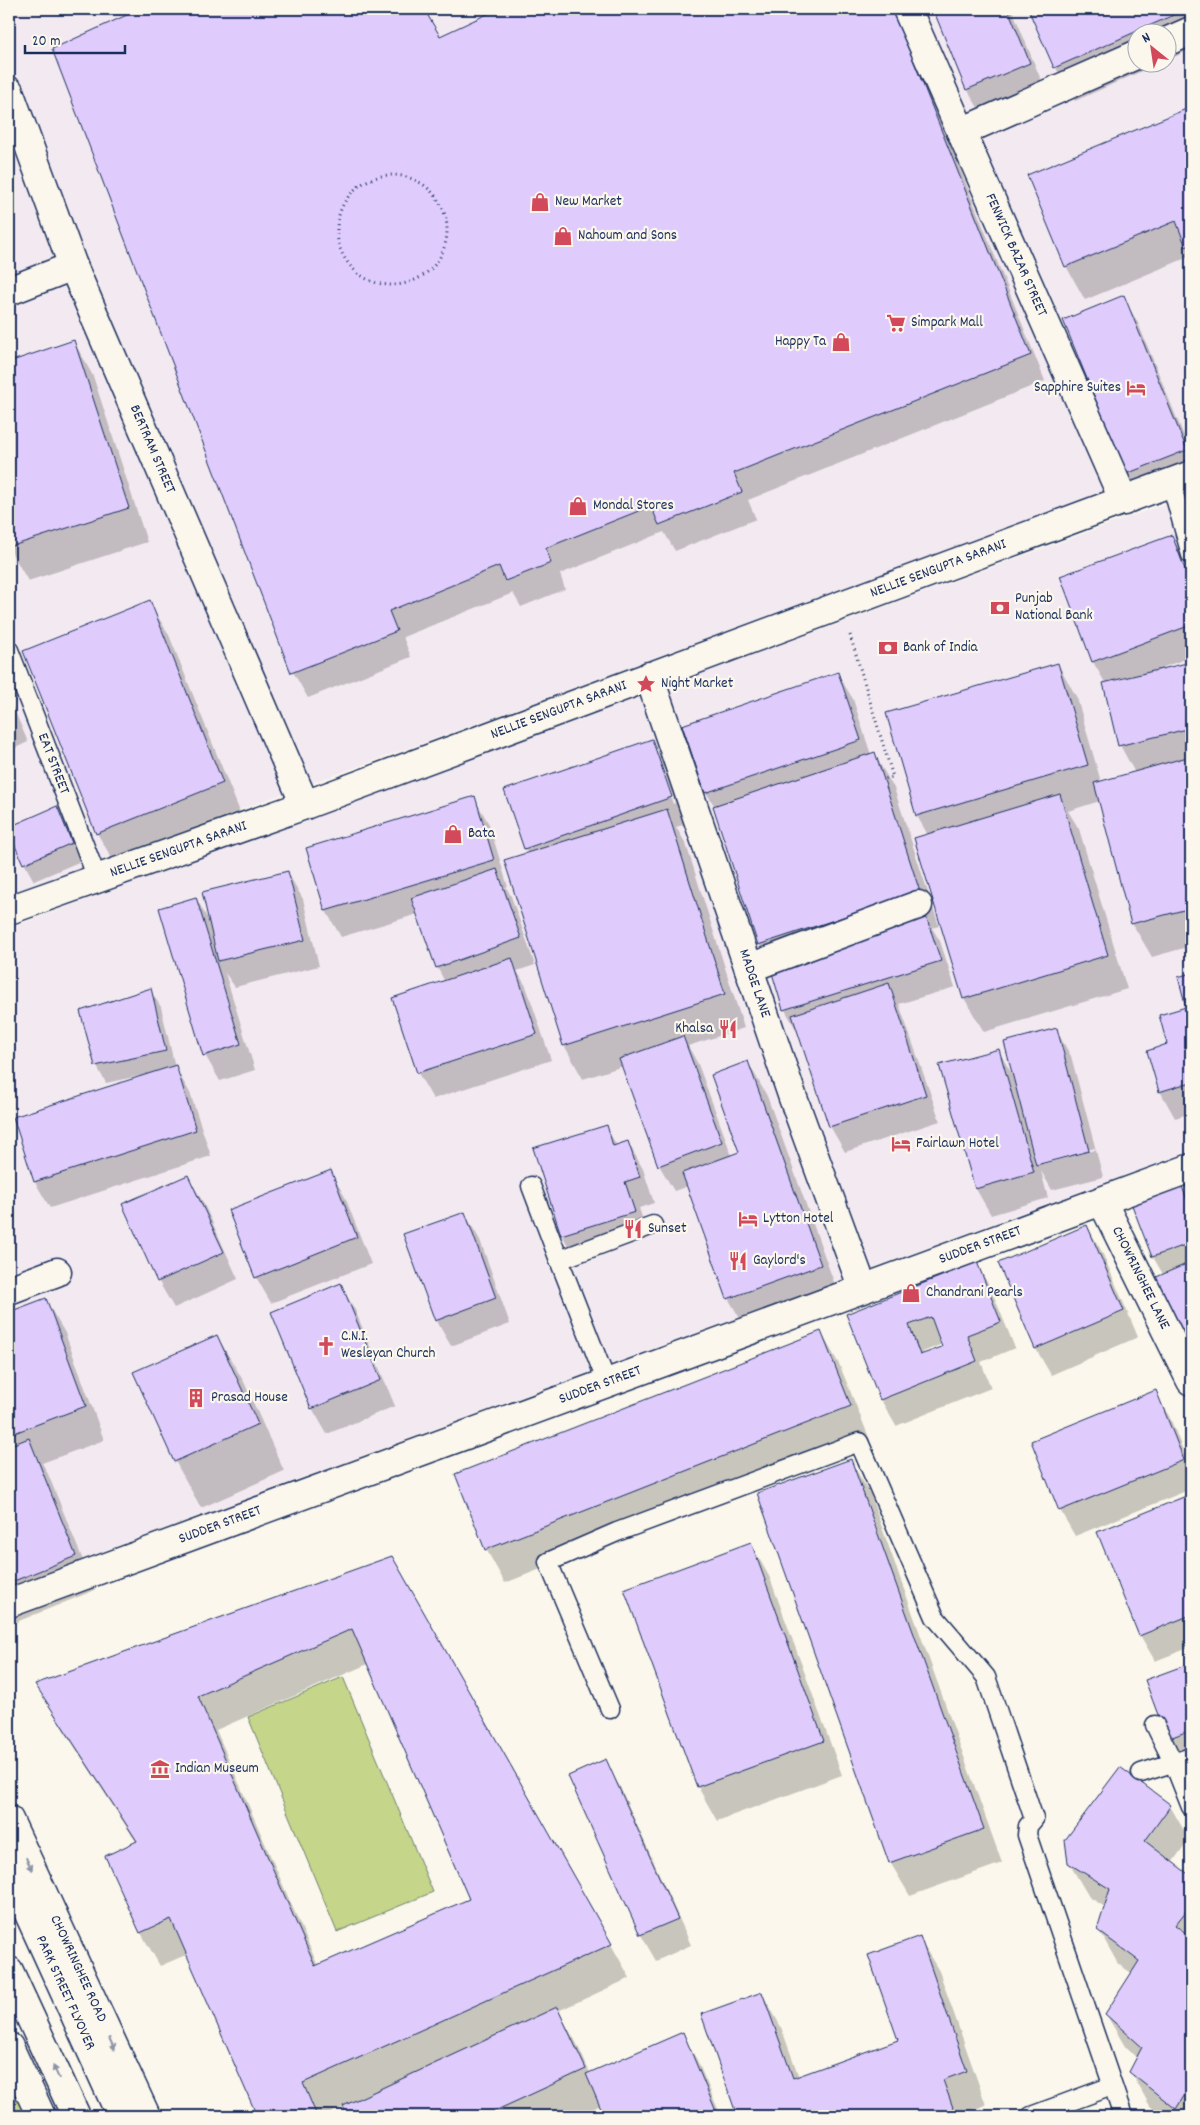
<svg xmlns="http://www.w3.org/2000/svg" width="1200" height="2125" font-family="Dekko,sans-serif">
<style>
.built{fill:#f3eaf1;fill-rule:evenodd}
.green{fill:#c5d589;stroke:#708274}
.shadow{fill:#0003;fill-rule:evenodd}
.building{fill:#dfccfd;stroke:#1b2f5e;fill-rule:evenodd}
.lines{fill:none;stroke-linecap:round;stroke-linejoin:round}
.lane-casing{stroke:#1b2f5e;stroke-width:21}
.street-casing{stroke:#1b2f5e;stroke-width:31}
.secondary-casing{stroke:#1b2f5e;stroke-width:31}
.primary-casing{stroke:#1b2f5e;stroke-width:31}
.path{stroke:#1b2f5e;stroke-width:3;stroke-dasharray:1 4;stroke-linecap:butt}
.lane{stroke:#fbf7ec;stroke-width:18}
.street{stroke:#fbf7ec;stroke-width:28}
.secondary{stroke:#fbf7ec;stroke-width:28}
.primary{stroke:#fbf7ec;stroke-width:28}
.oneway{fill:#8b93a5}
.labels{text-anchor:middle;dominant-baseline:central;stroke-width:4.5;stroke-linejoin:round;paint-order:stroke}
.poi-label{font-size:15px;fill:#1b2f5e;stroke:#fbf7ec;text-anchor:start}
.street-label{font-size:15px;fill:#1b2f5e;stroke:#fbf7ec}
</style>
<rect width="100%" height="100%" fill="#fbf7ec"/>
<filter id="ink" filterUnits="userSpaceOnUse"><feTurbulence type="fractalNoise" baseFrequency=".02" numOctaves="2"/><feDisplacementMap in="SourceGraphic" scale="10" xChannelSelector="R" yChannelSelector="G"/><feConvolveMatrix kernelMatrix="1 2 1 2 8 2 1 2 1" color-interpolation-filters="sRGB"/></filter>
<g filter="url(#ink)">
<path class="built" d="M9,9H1191V463L9,894ZM1138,32H1168V62H1138Z
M1191,494V1151L9,1586V928Z"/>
<path class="green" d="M343,1677L433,1892L337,1932L248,1717Z
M9,2075L28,2116H9Z"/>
<path class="shadow" d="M143,9H423L440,37L501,9H896L1045,381L748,500L756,519L675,551L664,532L560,574L565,589L521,607L513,593L403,637L411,657L308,698L293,672L54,49Z
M934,9H1012L1048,97L987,123L967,89Z
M1029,9H1191V49L1168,60V32H1138V62H1162L1075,101L1056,68Z
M1191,108V256L1085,300L1066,266L1028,176Z
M1123,297L1138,323L1191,453V480L1142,500L1127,474Z
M74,342L93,376L147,542L28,581L9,548V363Z
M1172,536L1191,574V582L1184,562H1181L1191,589V657L1158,669L1159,671L1191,663V946L1152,957L1132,923L1100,801L1068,811L1079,829L1127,989L984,1032L964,998L928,835L917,816L1058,664L1077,698L1101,782L1135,773L1120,745L1106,684L1093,662L1062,577Z
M149,602L169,635L242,817L117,867L97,833Z
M837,673L853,699L871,755L874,754L894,788L939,926L932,928L940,941L955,987L899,1004L940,1121L845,1152L830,1126L800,1036L785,1010L770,963L759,944L715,807L706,792Z
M9,698L28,742L9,751Z
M651,741L666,767L686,824L676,827L686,844L744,1028L688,1046L698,1064L732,1156L741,1153L748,1062L767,1096L840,1299L748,1332L728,1298L688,1186L674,1191L659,1165L623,1066L583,1079L564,1045L528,854L525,848ZM660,767H663L675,803L673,804Z
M474,798L489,824L508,887H506L511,896L535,965L517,971L526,986L551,1060L433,1099L418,1073L394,999L445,982L437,967L418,914L341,937L326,911Z
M56,808L66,826L81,861L34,881L24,863L9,829Z
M288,873L303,899L319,966L235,987L225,973L255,1070L220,1081L205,1055L196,898L210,923Z
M9,875L13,885L9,887Z
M1191,974V1113L1175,1118L1160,1091L1169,1045L1188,1008L1179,978Z
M150,990L161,1007L175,1067L190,1093L211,1156L50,1208L35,1182L15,1118L139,1078V1076L106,1083L96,1065Z
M1056,1030L1071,1056L1103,1177L1052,1190L1041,1171L1048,1198L991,1215L976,1189L998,1050L1013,1076ZM1095,1148V1150L1043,1164V1161Z
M606,1127L617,1146L628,1142L643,1169L654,1203L639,1208L649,1238L577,1261L562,1235Z
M330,1171L345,1197L371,1264L271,1303L256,1277Z
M188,1176L203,1202L238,1279L174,1308L159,1282L124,1205Z
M1180,1183L1191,1204V1208L1188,1200H1186L1191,1215V1355L1164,1276L1153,1257L1132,1201Z
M465,1214L480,1240L510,1324L451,1346L436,1320Z
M1087,1226L1102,1252L1138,1337L1051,1375L1036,1349L1000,1263Z
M9,1263L17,1288L9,1291Z
M976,1263L991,1289L1015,1348L981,1362L991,1388L896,1426L881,1400L847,1315ZM942,1344L944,1348L924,1355L923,1352Z
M340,1284L355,1310L395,1406L327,1434L312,1408Z
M45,1299L65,1333L104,1440L42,1463L48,1474L95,1590L9,1625V1313Z
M821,1332L840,1366L870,1440L505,1583L486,1549Z
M217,1336L244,1382L284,1471L201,1508L175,1461Z
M1155,1392L1170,1418L1191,1470V1489L1075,1536L1060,1510Z
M851,1461L870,1494L1002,1863L910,1896L890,1862Z
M1191,1495V1647L1155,1661L1140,1635L1099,1533Z
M751,1544L770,1578L842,1775L717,1821L698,1787L626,1590Z
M411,1591L630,1978L558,2011L576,2042L590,2073L682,2034L697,2060L721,2116H605L601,2105L577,2116H349L344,2107L324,2116H258L188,1954L160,1966L141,1933L107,1856L137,1843L56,1718L37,1684ZM368,1664L470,1899L318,1966L216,1730Z
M1191,1665V1762L1183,1765L1168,1739L1147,1681Z
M605,1761L620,1787L691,1945L656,1961L641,1935L570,1776Z
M1170,1806L1189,1839L1172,1863L1191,1878V2116H1163L1150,2106L1131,2072L1138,2058L1126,2048L1106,2014L1133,1974L1118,1964L1099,1930L1105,1907L1089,1897L1069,1863Z
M919,1938L939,1971L986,2105L961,2114L962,2116H738L702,2015L762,1993L781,2027L799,2077L900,2041Z"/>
<path class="building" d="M140,9H424L440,36L498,9H893L1031,355L734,473L742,492L659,525L651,506L546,548L551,563L505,581L499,566L389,611L397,631L291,673L52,49Z
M933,9H1008L1030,63L966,90Z
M1028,9H1187L1054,68Z
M1191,107V244L1186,247L1176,221L1065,267L1027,175Z
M1124,295L1187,450L1126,474L1063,320Z
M74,340L129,508L9,547V362Z
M1172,535L1191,585V625L1092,662L1060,576Z
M150,600L223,783L96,834L23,651Z
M1191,662V728L1118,746L1103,683Z
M1058,663L1088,765L916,816L886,713Z
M838,672L861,740L705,793L682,725Z
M652,739L672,797L524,849L504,790Z
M875,752L920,892L758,945L713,806Z
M1191,756V908L1131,924L1094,783Z
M1060,794L1108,955L963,999L914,838Z
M475,796L494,860L325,911L306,848Z
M57,806L72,843L23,864L9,832V827Z
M667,809L725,994L563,1046L504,860Z
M497,869L521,938L436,968L411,898Z
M288,871L305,940L218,961L202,892Z
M196,897L241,1044L203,1056L159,908Z
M925,913L941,961L783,1010L769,963Z
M1191,924V947L1185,925Z
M512,958L537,1034L417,1073L392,998Z
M1191,973V1082L1159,1092L1147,1051L1167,1044L1159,1015L1186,1007L1178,977Z
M889,983L926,1095L829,1127L792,1015Z
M151,988L166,1051L95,1066L80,1011Z
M1057,1028L1089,1151L1036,1165L1004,1042Z
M683,1036L722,1142L658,1166L619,1059Z
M999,1049L1034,1172L975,1189L939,1065Z
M748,1061L821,1265L727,1299L682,1173L739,1152L711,1075Z
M176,1065L196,1130L34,1182L13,1117Z
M607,1125L613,1146L628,1141L640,1177L625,1182L635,1212L561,1235L533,1148Z
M331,1170L357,1237L255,1278L228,1210Z
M1191,1173V1199L1183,1176Z
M188,1175L224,1252L157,1282L122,1204Z
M1180,1181L1191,1211V1243L1152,1257L1130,1200Z
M465,1212L496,1298L435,1321L403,1234Z
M1087,1225L1124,1311L1035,1349L998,1263Z
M977,1262L1001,1322L967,1335L977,1361L880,1400L846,1314ZM931,1317L942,1347L920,1355L909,1325Z
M1191,1262V1340L1183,1343L1154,1278Z
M341,1283L381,1380L311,1409L271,1312Z
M46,1298L86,1406L9,1435V1312Z
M821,1331L851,1406L485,1550L455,1474Z
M217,1335L258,1424L174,1462L133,1372Z
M1156,1390L1184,1460L1059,1511L1031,1441Z
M29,1438L76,1556L9,1583V1446Z
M851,1459L984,1829L889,1863L757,1493Z
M1191,1494V1615L1139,1636L1097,1532Z
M751,1542L824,1741L697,1787L624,1589Z
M392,1556L612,1944L303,2083L317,2116H257L171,1919L140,1933L105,1856L137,1841L35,1684ZM352,1629L469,1899L315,1966L198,1696Z
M1191,1663V1730L1167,1739L1145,1680Z
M606,1759L678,1919L640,1935L568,1776Z
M1120,1767L1171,1805L1145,1841L1191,1876V1905L1175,1925L1191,1937V1990L1185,1997L1191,2002V2085L1176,2109L1129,2072L1142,2047L1105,2014L1139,1961L1097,1930L1110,1889L1068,1863L1065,1840Z
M920,1936L967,2071L943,2080L956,2116H737L701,2014L762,1992L793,2078L898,2040L868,1955Z
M557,2007L586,2069L484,2116H347L343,2106Z
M683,2032L718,2116H604L586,2074Z"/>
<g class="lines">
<g class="lane-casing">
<g id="lane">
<path d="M1171,483L1191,555"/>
<path id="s1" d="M9,650L97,878"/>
<path d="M531,1186L559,1260"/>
<path d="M607,1383L559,1260L653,1225"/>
<path d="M610,1709L548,1562L617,1532L859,1442L935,1617L986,1677L1034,1819L1028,1826L1027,1835L1123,2116"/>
<path d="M1155,1725L1174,1764L1191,1807"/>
<path d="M1141,1773L1191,1757"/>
<path d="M1031,2116L1112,2086"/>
</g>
</g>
<g class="street-casing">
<g id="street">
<path id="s2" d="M907,9L1124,501"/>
<path d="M1168,41L1191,31"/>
<path d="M961,132L1138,54"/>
<path id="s3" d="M649,676L793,1098L863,1289"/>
<path d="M749,968L918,905"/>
<path d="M9,1290L57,1272"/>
</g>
</g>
<g class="secondary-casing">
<g id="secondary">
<path id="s4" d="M9,91L73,266L305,805"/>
<path d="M9,291L73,266"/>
<path id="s5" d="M9,910L305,805L1191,475"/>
<path id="s6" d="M1102,1201L1191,1381"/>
<path id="s7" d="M9,1603L1191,1168"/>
<path id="s8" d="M9,1820L146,2116"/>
<path d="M9,2047L41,2116"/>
</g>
</g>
<g class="primary-casing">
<g id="primary">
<path id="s9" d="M9,1870L121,2116"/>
<path d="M9,1971L76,2116"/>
</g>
</g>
<path class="path" d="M337 230a55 55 0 1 1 110 0a55 55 0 1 1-110 0Z
M850,635L893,777L884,779"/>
<use href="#lane" class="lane"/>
<use href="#street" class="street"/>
<use href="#secondary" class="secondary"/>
<use href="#primary" class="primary"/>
</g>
<defs><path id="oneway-solid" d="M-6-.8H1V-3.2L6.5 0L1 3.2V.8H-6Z" transform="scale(1.25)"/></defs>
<g class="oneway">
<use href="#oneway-solid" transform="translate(29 1864) rotate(65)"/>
<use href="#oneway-solid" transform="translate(112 2044) rotate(65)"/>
<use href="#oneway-solid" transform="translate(56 2072) rotate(-115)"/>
</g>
</g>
<defs>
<g id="shop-bare" transform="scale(1.5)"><path d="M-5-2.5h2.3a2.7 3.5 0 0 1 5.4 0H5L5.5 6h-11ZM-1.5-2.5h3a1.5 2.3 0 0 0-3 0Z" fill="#d1495b" stroke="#fbf7ec" stroke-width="2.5" paint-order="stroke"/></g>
<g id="supermarket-bare" transform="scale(1.5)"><path d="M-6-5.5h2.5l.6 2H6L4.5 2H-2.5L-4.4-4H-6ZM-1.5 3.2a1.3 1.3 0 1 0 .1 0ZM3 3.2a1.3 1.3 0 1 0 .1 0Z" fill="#d1495b" stroke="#fbf7ec" stroke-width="2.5" paint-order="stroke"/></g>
<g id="hotel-bare" transform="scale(1.5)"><path d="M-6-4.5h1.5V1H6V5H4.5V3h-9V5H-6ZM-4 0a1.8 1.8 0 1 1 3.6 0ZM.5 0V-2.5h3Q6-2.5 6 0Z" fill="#d1495b" stroke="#fbf7ec" stroke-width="2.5" paint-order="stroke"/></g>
<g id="bank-bare" transform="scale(1.5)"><path d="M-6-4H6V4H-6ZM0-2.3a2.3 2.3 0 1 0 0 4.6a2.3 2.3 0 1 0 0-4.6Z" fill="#d1495b" stroke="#fbf7ec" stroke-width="2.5" paint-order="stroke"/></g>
<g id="sight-bare" transform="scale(1.5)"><path d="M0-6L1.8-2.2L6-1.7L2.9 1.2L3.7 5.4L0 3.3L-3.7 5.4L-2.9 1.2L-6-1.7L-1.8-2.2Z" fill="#d1495b" stroke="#fbf7ec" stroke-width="2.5" paint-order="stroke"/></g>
<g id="restaurant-bare" transform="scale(1.5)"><path d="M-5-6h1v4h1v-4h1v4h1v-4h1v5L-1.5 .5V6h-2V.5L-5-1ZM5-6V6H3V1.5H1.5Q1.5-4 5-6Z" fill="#d1495b" stroke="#fbf7ec" stroke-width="2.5" paint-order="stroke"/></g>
<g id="church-bare" transform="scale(1.5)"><path d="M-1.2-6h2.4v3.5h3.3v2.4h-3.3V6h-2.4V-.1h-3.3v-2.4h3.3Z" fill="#d1495b" stroke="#fbf7ec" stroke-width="2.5" paint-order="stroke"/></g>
<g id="building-bare" transform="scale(1.5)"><path d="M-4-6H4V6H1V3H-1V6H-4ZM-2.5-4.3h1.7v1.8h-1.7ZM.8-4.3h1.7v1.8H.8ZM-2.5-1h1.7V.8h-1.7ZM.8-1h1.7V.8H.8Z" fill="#d1495b" stroke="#fbf7ec" stroke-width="2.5" paint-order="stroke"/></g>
<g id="museum-bare" transform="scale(1.5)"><path d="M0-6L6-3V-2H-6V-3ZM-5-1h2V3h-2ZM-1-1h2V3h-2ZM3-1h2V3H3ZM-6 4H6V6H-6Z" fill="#d1495b" stroke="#fbf7ec" stroke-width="2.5" paint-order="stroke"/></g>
</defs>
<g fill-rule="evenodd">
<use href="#shop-bare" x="540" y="202"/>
<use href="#shop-bare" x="563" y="236"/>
<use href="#supermarket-bare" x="896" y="323"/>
<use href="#shop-bare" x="841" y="342"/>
<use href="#hotel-bare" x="1136" y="388"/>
<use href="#shop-bare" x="578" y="506"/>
<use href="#bank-bare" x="1000" y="608"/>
<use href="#bank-bare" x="888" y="648"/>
<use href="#sight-bare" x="646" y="684"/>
<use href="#shop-bare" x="453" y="834"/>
<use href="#restaurant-bare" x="728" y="1029"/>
<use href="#hotel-bare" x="901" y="1144"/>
<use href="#hotel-bare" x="748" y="1219"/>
<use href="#restaurant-bare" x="633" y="1229"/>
<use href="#restaurant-bare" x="738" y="1261"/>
<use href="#shop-bare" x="911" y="1293"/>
<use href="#church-bare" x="326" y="1346"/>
<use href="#building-bare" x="196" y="1398"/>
<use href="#museum-bare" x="160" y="1769"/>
</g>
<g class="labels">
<g class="poi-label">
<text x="555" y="202">New Market</text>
<text x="578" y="236">Nahoum and Sons</text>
<text x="911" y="323">Simpark Mall</text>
<text x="826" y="342" text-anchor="end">Happy Ta</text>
<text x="1121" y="388" text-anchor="end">Sapphire Suites</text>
<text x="593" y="506">Mondal Stores</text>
<text x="1015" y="599">Punjab<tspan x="1015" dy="17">National Bank</tspan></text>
<text x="903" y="648">Bank of India</text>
<text x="661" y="684">Night Market</text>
<text x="468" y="834">Bata</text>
<text x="713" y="1029" text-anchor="end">Khalsa</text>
<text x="916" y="1144">Fairlawn Hotel</text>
<text x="763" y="1219">Lytton Hotel</text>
<text x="648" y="1229">Sunset</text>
<text x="753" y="1261">Gaylord's</text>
<text x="926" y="1293">Chandrani Pearls</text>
<text x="341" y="1337">C.N.I.<tspan x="341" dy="17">Wesleyan Church</tspan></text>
<text x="211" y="1398">Prasad House</text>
<text x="175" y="1769">Indian Museum</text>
</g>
<g class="street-label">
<text stroke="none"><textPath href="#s2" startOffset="269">FENWICK BAZAR STREET</textPath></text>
<text stroke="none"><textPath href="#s4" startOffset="386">BERTRAM STREET</textPath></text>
<text stroke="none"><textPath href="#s5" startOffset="990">NELLIE SENGUPTA SARANI</textPath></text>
<text stroke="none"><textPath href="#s5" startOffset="585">NELLIE SENGUPTA SARANI</textPath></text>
<text stroke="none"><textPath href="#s1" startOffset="122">EAT STREET</textPath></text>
<text stroke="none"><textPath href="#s5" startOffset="180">NELLIE SENGUPTA SARANI</textPath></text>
<text stroke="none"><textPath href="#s3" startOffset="325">MADGE LANE</textPath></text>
<text stroke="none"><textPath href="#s7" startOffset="1035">SUDDER STREET</textPath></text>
<text stroke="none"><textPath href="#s6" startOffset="86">CHOWRINGHEE LANE</textPath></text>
<text stroke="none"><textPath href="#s7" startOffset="630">SUDDER STREET</textPath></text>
<text stroke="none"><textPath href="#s7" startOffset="225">SUDDER STREET</textPath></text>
<text stroke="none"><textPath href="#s8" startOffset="164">CHOWRINGHEE ROAD</textPath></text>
<text stroke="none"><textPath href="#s9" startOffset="135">PARK STREET FLYOVER</textPath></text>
</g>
</g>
<rect width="1200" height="2125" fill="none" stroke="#fbf7ec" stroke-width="30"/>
<rect x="15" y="15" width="1170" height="2095" fill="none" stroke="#1b2f5e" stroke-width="2" filter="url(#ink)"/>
<g transform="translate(1152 48) rotate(330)"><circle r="24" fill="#fbf7ec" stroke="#a1a7b3"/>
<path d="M0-4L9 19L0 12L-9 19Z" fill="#d1495b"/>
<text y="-8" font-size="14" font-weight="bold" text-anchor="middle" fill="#1b2f5e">N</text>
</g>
<path d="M25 45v8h100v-8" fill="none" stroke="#1b2f5e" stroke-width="2.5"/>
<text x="32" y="45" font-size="15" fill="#1b2f5e" stroke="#fbf7ec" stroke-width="4" paint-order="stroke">20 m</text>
</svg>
